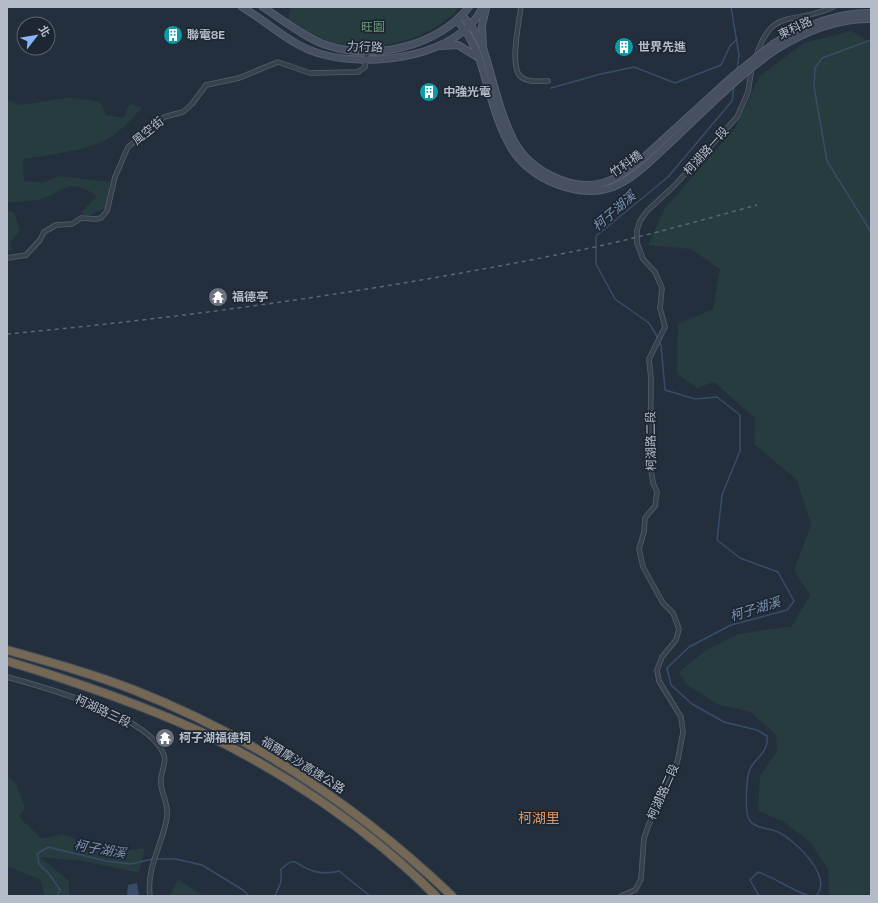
<svg xmlns="http://www.w3.org/2000/svg" width="878" height="903" font-family="'Space Grotesk','Noto Sans TC',sans-serif">
<style>
.green{fill:#263c3f}
.water{fill:#394c67}
.lines{fill:none;stroke-linecap:round;stroke-linejoin:round}
.stream{stroke:#394c67;stroke-width:1.5}
.street-casing{stroke:#565f6c;stroke-width:5.5}
.secondary-casing{stroke:#565f6c;stroke-width:8}
.highway-casing{stroke:#434c59;stroke-width:10}
.street{stroke:#38414e;stroke-width:4}
.secondary{stroke:#465061;stroke-width:6}
.highway{stroke:#746855;stroke-width:8}
.rail{stroke:#5a6575;stroke-width:1.5;stroke-dasharray:4 4;stroke-linecap:butt}
.secondary-bridge-casing{stroke:#565f6c;stroke-width:8;stroke-linecap:butt}
.secondary-bridge{stroke:#465061;stroke-width:6}
.labels{text-anchor:middle;dominant-baseline:central;stroke-width:3.5;stroke-linejoin:round;paint-order:stroke}
.park-label{font-size:12px;fill:#6b9a76;stroke:#1d2633}
.street-label{font-size:12px;fill:#b4bcc9;stroke:#1d2633}
.poi-label{font-size:12px;font-weight:bold;fill:#b4bcc9;stroke:#1d2633;text-anchor:start}
.water-label{font-size:13px;font-style:italic;fill:#7c92b1;stroke:#1d2633}
.quarter-label{font-size:14px;fill:#d59563;stroke:#1d2633}
</style>
<rect width="100%" height="100%" fill="#242f3e"/>
<path class="green" d="M291,7H459C434,41 365,56 326,40C313,35 301,26 288,20Z
M852,31L871,43V896H829L828,870L811,843L784,822L758,811L760,776L777,751L776,735L750,712L717,704L686,684L679,672L705,651L739,634L792,626L810,595L794,570L811,525L797,480L754,444L755,418L714,382L697,388L677,374L678,324L713,309L720,269L691,249L648,245L665,208L735,128L760,76L804,43Z
M66,98C79,98 87,100 100,102L106,115L123,118L130,104L142,108C131,119 121,132 107,139C87,151 47,155 23,159L24,181L43,183L58,176L110,182L108,207L88,216L81,214L84,209L97,196C66,174 63,195 36,200C27,202 16,201 7,202V100L20,105Z
M7,211L14,212L20,230L10,243L12,251L7,250Z
M7,775L16,784L25,807L19,817L42,839L63,834L98,848L122,851L145,848L139,873L84,861L40,857L69,881V896H44L41,880L7,866Z
M178,880L204,896H170Z"/>
<path class="water" d="M137,883L139,896H127L128,885Z"/>
<g class="lines">
<path class="stream" d="M731,7L739,55L737,71
M871,40L822,58L815,68L814,87L827,161L871,232
M551,88L601,74L634,67L675,83L721,65L730,46L737,39
M658,338L649,323L615,299L596,264V236L668,177L732,101L734,86
M659,342L661,345L665,390L695,399L717,397L740,415V451L722,495L717,540L740,558L778,572L794,601L787,610L731,625L689,647L667,668L671,685L692,704L724,722L757,730L767,736C769,751 758,756 751,767C746,775 744,814 750,821C756,829 770,828 778,832C795,840 834,877 816,896
M156,859H176L202,865L243,890L249,896
M57,896L60,890L50,875L39,864L37,854L48,847L106,861L131,864L153,859
M275,896L281,882V869C295,856 295,863 308,869C319,874 328,874 339,871L370,896
M759,896L750,880L758,872C776,878 791,890 809,896"/>
<g class="street-casing">
<path id="street" d="M521,7C519,21 509,68 521,77C529,83 539,81 548,81
M756,57C772,5 793,26 833,7
M7,258L26,255L40,240L44,232L56,225L72,224L81,218L96,219L101,218L107,211L115,177L128,147L164,117L183,112L192,104L206,85L239,78L278,62L310,73L358,72L365,67L367,53
M7,677C44,687 150,716 164,755C167,765 159,774 161,784C162,796 169,805 167,817C163,843 146,868 150,896
M621,896L635,890L638,885L641,879L644,838L649,824L674,773L678,759L683,732L681,717L659,681L657,670L662,657L676,640L679,629L673,613L663,603L643,567L639,549L644,532L645,518L655,506L657,492L653,483L650,463L651,379L649,359L665,327L660,308L662,288L655,272L643,259L637,243V230L640,221L647,211L674,186L737,117L748,92L752,67"/>
</g>
<g class="secondary-casing">
<path id="secondary" d="M242,7C268,22 291,46 321,54C370,68 458,58 483,7
M263,7C281,19 306,38 326,45C375,61 436,47 469,7
M462,15L474,30L481,43
M457,20L468,35L479,56
M773,44C802,27 837,12 871,13
M441,46L458,45L479,58
M483,48L482,26L486,8
M775,50C804,32 837,18 871,19"/>
</g>
<g class="highway-casing">
<path id="highway" d="M7,650C50,662 93,674 134,690C253,737 360,808 452,896
M7,661C73,681 138,703 201,732C286,773 369,829 436,896"/>
</g>
<use href="#street" class="street"/>
<use href="#secondary" class="secondary"/>
<use href="#highway" class="highway"/>
<path class="rail" d="M7,334C203,316 398,288 590,248C646,236 702,220 757,205"/>
<g class="secondary-bridge-casing">
<path id="secondary-bridge" d="M483,48C493,78 499,112 514,141C529,169 570,192 602,183C617,179 629,170 641,160L733,76L773,44
M479,58C488,85 495,119 509,144C517,160 533,173 549,181C569,190 591,195 613,187C636,178 655,156 673,140C706,109 738,76 775,50"/>
</g>
<use href="#secondary-bridge" class="secondary-bridge"/>
</g>
<defs>
<g id="building-disc" transform="scale(1)"><circle r="9.5" fill="#0f9aa8" stroke="#1d2633"/><path d="M-4-6H4V6H1V3H-1V6H-4ZM-2.5-4.3h1.7v1.8h-1.7ZM.8-4.3h1.7v1.8H.8ZM-2.5-1h1.7V.8h-1.7ZM.8-1h1.7V.8H.8Z" fill="#fff"/></g>
<g id="temple-disc" transform="scale(1)"><circle r="9.5" fill="#6b7280" stroke="#1d2633"/><path d="M0-6L5-2H3V0L6.5 2.5H4V6H1.5V3h-3V6H-4V2.5H-6.5L-3 0V-2H-5Z" fill="#fff"/></g>
</defs>
<g fill-rule="evenodd">
<use href="#building-disc" x="173" y="35"/>
<use href="#building-disc" x="624" y="47"/>
<use href="#building-disc" x="429" y="92"/>
<use href="#temple-disc" x="218" y="297"/>
<use href="#temple-disc" x="165" y="738"/>
</g>
<g class="labels">
<g class="park-label">
<text x="373" y="27">旺園</text>
</g>
<g class="street-label">
<text transform="translate(795 28) rotate(-25)">東科路</text>
<text transform="translate(365 47) rotate(2)">力行路</text>
<text transform="translate(148 131) rotate(-39)">風空街</text>
<text transform="translate(706 151) rotate(-48)">柯湖路一段</text>
<text transform="translate(626 164) rotate(-35)">竹科橋</text>
<text transform="translate(651 441) rotate(-91)">柯湖路二段</text>
<text transform="translate(103 711) rotate(25)">柯湖路三段</text>
<text transform="translate(303 765) rotate(32)">福爾摩沙高速公路</text>
<text transform="translate(663 792) rotate(-66)">柯湖路二段</text>
</g>
<g class="poi-label">
<text x="187" y="35">聯電8E</text>
<text x="638" y="47">世界先進</text>
<text x="443" y="92">中強光電</text>
<text x="232" y="297">福德亭</text>
<text x="179" y="738">柯子湖福德祠</text>
</g>
<g class="water-label">
<text transform="translate(614 211) rotate(-41)">柯子湖溪</text>
<text transform="translate(755 609) rotate(-17)">柯子湖溪</text>
<text transform="translate(100 849) rotate(10)">柯子湖溪</text>
</g>
<g class="quarter-label">
<text x="539" y="818">柯湖里</text>
</g>
</g>
<rect width="878" height="903" fill="none" stroke="#b4bcc9" stroke-width="16"/>
<g transform="translate(36 36) rotate(59)"><circle r="19" fill="#1d2633" stroke="#59626f"/>
<path d="M0-3L7 15L0 10L-7 15Z" fill="#8ab4f8"/>
<text y="-6" font-size="11" font-weight="bold" text-anchor="middle" fill="#b4bcc9">北</text>
</g>
</svg>
